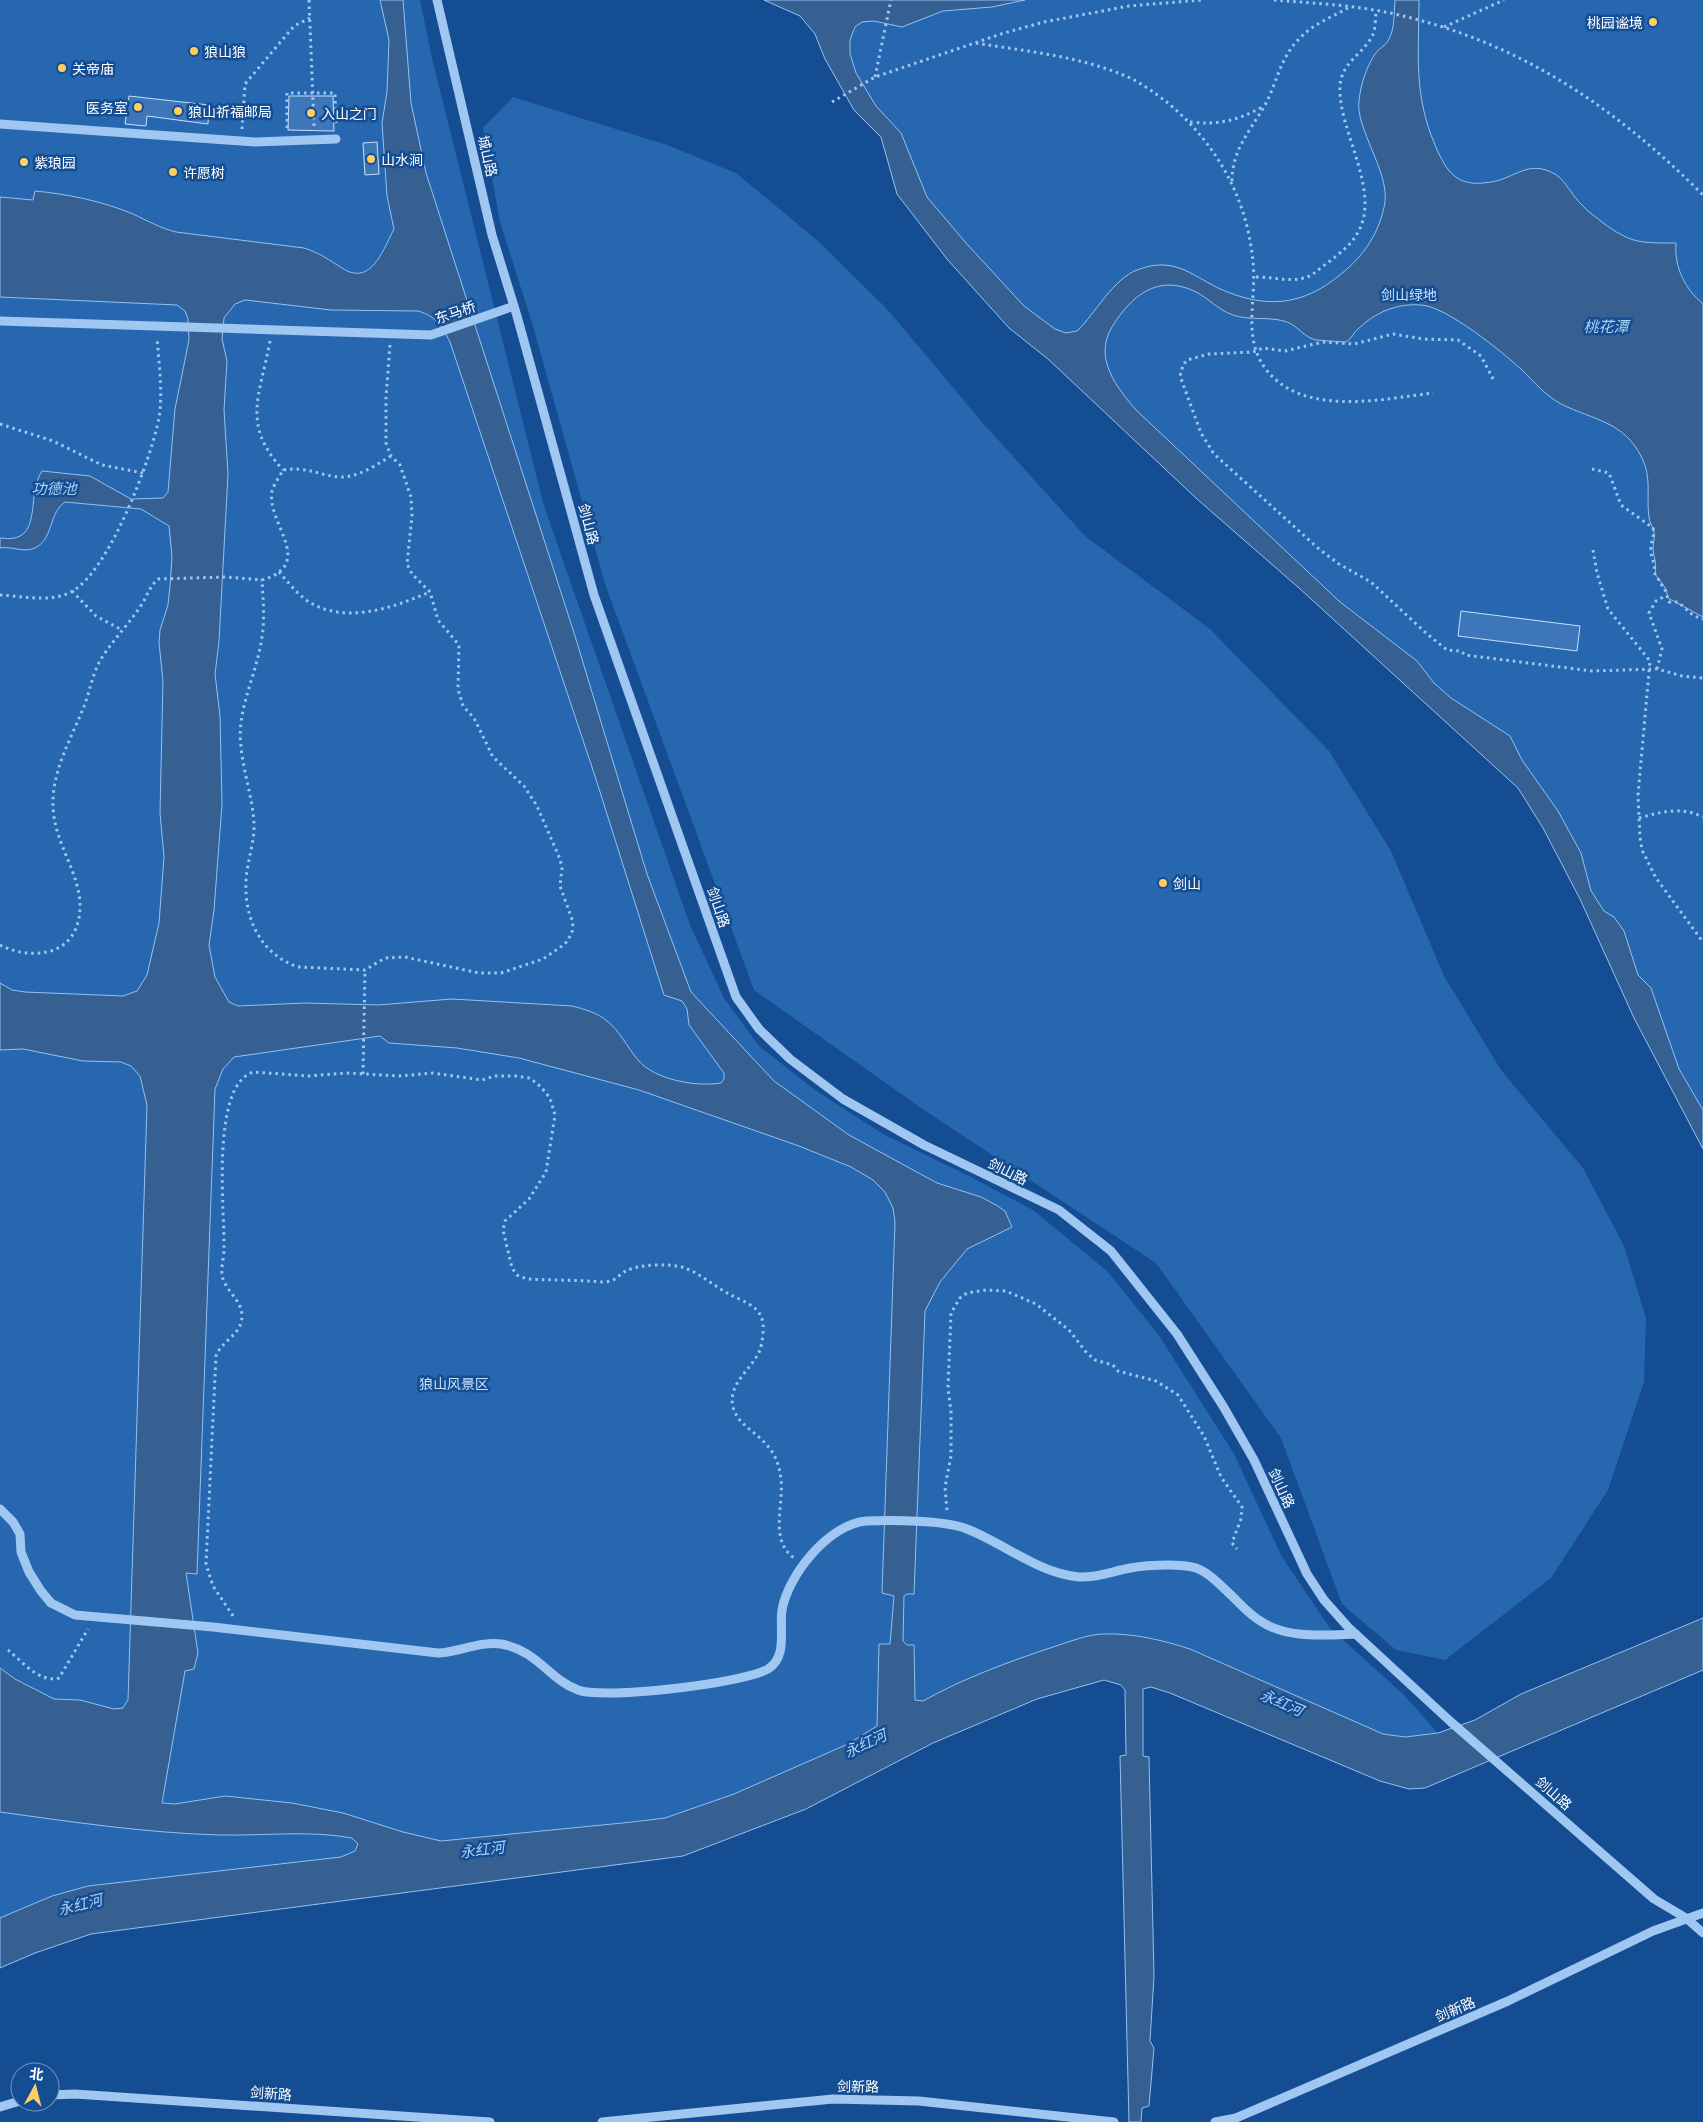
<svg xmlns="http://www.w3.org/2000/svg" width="1703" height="2122" font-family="'Exo 2','Noto Sans SC',sans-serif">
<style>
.green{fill:#2667b0}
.water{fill:#366092;stroke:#92c2f4;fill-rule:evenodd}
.building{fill:#3d77b9;stroke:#c7e0fc}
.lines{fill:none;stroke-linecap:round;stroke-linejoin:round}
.path{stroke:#a0c7f1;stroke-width:3;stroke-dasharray:2.5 4;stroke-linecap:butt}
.minor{stroke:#a0c7f1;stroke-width:9}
.poi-dot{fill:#ffce61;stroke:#144d91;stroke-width:2}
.labels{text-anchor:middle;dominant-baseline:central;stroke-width:5;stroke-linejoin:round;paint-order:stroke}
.poi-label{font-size:14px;fill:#fff;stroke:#144d91;text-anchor:start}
.street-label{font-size:14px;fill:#fff;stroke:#144d91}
.park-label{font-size:14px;fill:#c7e0fc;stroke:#144d91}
.water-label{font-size:15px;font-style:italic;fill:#acd1f8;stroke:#144d91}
</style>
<rect width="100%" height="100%" fill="#144d91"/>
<path class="green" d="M0,0H420L432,58L544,506L690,925L724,998L759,1046L815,1090L883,1134L967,1175L1033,1210L1107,1271L1158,1334L1234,1454L1282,1557L1330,1628L1404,1695L1438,1733L1405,1737L1383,1734L1190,1649L1169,1642L1129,1635L1102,1634L1070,1641L971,1677L947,1688L848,1744L807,1763L734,1794L665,1818L442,1841L336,1858L88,1886L52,1896L0,1918Z
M764,0H1703V1149L1634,1018L1580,899L1543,828L1518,788L1299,588L1197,499L1048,359L1009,328L947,259L897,194L881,137L854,110L825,59L815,34L800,16Z
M513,97L667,145L736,173L819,242L887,309L982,422L1085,536L1210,629L1329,751L1391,851L1444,976L1501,1070L1583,1168L1624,1246L1646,1318L1644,1382L1608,1490L1551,1578L1445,1660L1396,1650L1342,1604L1281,1438L1156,1263L924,1110L754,990L605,584L533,326L500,222L483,128Z"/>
<path class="water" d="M380,0H403L411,103L426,173L575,636L647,874L691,992L774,1081L849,1135L937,1183L981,1197L996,1205L1005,1211L1012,1227L967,1249L940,1282L925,1311L914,1594H907L904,1596L903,1641L907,1645H914L915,1700L923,1701C964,1678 1008,1662 1053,1647C1069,1642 1088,1634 1104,1634C1133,1633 1162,1640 1190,1649L1383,1734L1405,1737L1438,1733L1475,1720L1521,1694L1703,1618V1670L1425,1788L1409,1789L1380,1781L1170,1693L1151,1687L1143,1689V1756L1149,1757L1154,1976L1150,2041L1154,2048L1149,2106L1142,2108L1141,2122H1129L1120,1756L1126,1755L1125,1690L1121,1685L1104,1680L1037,1699L933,1743L806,1809L683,1856L91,1934L35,1953L0,1968V1918L52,1896L88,1886L341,1857L355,1851L358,1844L352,1838C309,1830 264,1836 220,1835C146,1833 73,1822 0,1812V1668L15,1679L54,1699L80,1700L114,1709L123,1708L128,1700L147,1105L140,1076L131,1066L121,1062L83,1061L23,1049L0,1050V983L12,990L25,992L123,996L137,991L147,975L159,923L164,857L160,813L163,681L159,643L160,630L168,605L170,586L172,557L169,526L141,509L65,502C48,513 54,542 32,549C21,552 11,546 0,548V538C45,545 25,496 42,471L90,476L131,499L163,498L168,492L175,409L189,340L188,319L185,311L177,305L0,297V197L33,200L35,191C67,194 102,201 133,214C148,221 160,228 176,232L304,248C320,253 329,260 342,268C371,287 383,250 394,229L387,196L382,123L387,92L389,40ZM245,300L331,310L418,311C437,317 441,325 450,342L595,776L664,995L682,1001L687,1009L689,1025L724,1073V1079L721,1083C696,1087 655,1080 638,1060C627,1047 620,1031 607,1021C598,1013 584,1009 572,1006L452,999L378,1005L305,1003L238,1006L229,1002L215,977L209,945L214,910L222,804L220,716L215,674L219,641L228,474L224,410L227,361L222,339L224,318L235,304ZM380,1036L389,1043L457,1048L519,1058L639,1090L799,1146L851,1167L873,1180L885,1192L893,1208L895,1222L882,1593L894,1596L890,1644H879L877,1726L848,1744L734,1794L665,1818L632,1822L441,1841L403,1832L343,1813L292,1803L225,1796L175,1804L162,1803L185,1671L194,1669L198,1653L186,1573L197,1574L215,1089L223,1069L234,1057Z
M764,0H1025L992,7L943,11L902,27L874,21L862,22L855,27L850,40V54L856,73L876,106L901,133L927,197L966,243L1024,306L1055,329L1066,333L1077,331C1095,314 1113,279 1137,270C1173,256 1190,274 1218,288C1264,309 1302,307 1341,274C1364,256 1380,232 1385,202C1389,171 1355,128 1359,100C1361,84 1366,68 1375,54C1378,49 1385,46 1388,41C1395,29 1394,13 1395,0H1419C1419,54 1413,93 1435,145C1447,173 1457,188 1491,182C1516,178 1528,159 1555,174C1566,181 1572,196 1582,205C1588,212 1596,217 1602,222C1631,244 1641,243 1676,243C1674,267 1685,289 1703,304V617L1668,598L1666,589L1655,574C1657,564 1654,558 1653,549C1653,543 1655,538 1654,532C1653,527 1649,522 1649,517C1646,496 1652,478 1642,458C1624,421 1593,420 1561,404C1545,395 1535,383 1523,371C1504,353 1446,306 1421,305C1396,303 1374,313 1357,330C1353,334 1350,341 1345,342C1343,342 1318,340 1316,340C1305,338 1298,326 1287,322C1270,316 1251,321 1233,315C1218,310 1209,298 1194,291C1157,274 1131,296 1112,327C1093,358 1117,388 1136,410L1340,602L1417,661L1434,683L1451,698L1510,736L1522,760L1558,811L1581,853L1591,891L1604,911L1614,917L1624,931L1638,975L1651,988L1679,1069L1703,1110V1149L1634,1018L1580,899L1543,828L1518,788L1299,588L1197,499L1048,359L1009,328L947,259L897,194L881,137L854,110L825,59L815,34L800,16Z"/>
<path class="building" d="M129,96L209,105L208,124L147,116L146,126L125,124Z
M289,96H333L334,131L288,130Z
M377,142L379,174L365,175L363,143Z
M1461,611L1580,626L1577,651L1458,636Z"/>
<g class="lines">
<path class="path" d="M309,0L314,126
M1274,0C1312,3 1352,5 1390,13C1516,40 1613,105 1703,195
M1444,27L1504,0
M976,43C1024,51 1078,56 1123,75C1139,81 1155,93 1168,103C1217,144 1247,198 1253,262C1257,299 1242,336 1265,368C1302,418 1382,399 1433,393
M875,77L891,0
M832,102L875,77L1004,33L1044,22L1129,6L1201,0
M1190,122C1218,125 1237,121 1262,107
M287,128V93H335L336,126
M242,129L245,84L294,26L310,18
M1232,181C1232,150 1250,131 1265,105C1277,83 1280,57 1300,38C1313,24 1332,17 1348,8
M1256,277C1276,277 1293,284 1312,275C1326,263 1348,250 1357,234C1383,192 1337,130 1340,85C1342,63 1361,55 1371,38C1376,31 1375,20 1376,12
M270,341C260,396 241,424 283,470
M390,345L386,397V443L391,456L400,465L411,497L412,516L407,564L412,574L430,592L438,620L459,645L458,689L463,706L474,718L493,757L524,786L537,806L560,859L562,868L560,886L573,922L572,933L565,944L543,959L501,973H479L405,957L385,958L365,970L298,967C260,954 244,918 246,880C247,861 255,842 254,823C252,789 237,757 241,722C245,693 258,666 262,637C265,618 263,599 262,580C317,564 266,523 272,491C274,484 280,476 283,470C308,466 319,476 341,477C359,477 376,465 391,456
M1493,379L1481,356L1458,340L1423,339L1393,334L1354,344L1323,342L1285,351L1263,348L1253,352L1209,354L1187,360L1183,365L1180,376L1201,433L1214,454L1319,549L1339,564L1371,582L1427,634L1447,650L1461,651L1465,655L1592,671L1657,669L1682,676L1703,678
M0,424L53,441L102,465L143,473
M1592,469L1609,473L1621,505L1653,528C1655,536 1651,541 1651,548C1650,557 1656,563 1654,572L1665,590L1669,602H1678L1694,616L1703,619
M1593,550L1597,573L1608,609L1650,661L1638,795L1640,837L1642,850L1656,878L1703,942
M279,572C288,582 297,594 309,602C347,625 394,607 430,592
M72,591L96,616L122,630
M0,595C23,596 50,603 71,592C109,572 151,459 159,418C163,392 159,364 157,338
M1657,669L1662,649L1649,613L1656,601L1665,596
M1639,818C1661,812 1681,806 1703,817
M0,945C27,959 69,958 78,922C88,886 59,852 54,817C48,778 69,743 83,709C90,692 92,674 101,659C113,640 128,625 140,607C147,597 149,587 158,579L227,577L262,580
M363,1074L365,970
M947,1510L945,1487L951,1456V1412L948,1388L951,1313L960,1298L967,1293L986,1290L1006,1291L1036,1304L1069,1330L1086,1352L1095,1360L1113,1365L1118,1371L1156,1381L1178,1395L1204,1436L1221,1477L1242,1507L1241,1519L1232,1543L1237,1549
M233,1616L213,1586L206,1564L216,1356C222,1340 242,1335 242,1316C242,1300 225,1291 222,1275C221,1267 224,1257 224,1249C225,1213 210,1086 253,1072L309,1076L347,1073L399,1076L433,1073L482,1080L495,1076H515L530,1078L541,1087L550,1098L555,1115L546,1172L529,1199L505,1221L503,1230L512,1268L517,1275L527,1279C547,1280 567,1280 587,1281C594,1281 603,1283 610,1281C616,1280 621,1273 626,1271C639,1264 671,1263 685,1268C701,1274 715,1287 731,1295C744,1302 761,1306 763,1324C764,1330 762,1344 760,1350C753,1368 727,1384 733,1407C740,1434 777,1434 781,1480C784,1505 769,1540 794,1558
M8,1650C23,1662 39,1683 59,1678L88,1629"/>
<path class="minor" d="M437,0L492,235L517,316L594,595L736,997L759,1029L790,1059L843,1099L924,1145L1059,1210L1111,1251L1177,1334L1223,1406L1254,1460L1307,1574L1324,1600L1348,1627L1451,1722L1654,1899L1686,1918L1703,1933
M0,124L255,142L336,139
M0,321L431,335L514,306
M0,1509L13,1522L20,1534L21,1552L29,1572L41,1591L51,1603L75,1615L213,1627L438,1653C459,1652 480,1641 501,1644C537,1650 550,1680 578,1690C604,1700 745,1683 768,1669C788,1656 779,1630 782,1610C788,1575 829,1524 866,1521C891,1520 945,1520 967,1529C1005,1544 1038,1573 1079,1577C1093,1578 1108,1573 1121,1570C1139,1565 1178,1563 1196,1568C1210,1573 1222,1587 1233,1597C1242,1606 1251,1616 1262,1622C1288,1639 1325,1635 1356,1634
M50,2095L75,2094L490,2122
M0,2107L20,2101
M602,2122L833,2099L919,2101L1114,2122
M1215,2122L1236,2118L1508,2001L1653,1931L1703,1913"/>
</g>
<g class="poi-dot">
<circle cx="1653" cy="22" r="5"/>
<circle cx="194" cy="51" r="5"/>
<circle cx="62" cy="68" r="5"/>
<circle cx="138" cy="107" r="5"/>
<circle cx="178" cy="111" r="5"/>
<circle cx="311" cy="113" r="5"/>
<circle cx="371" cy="159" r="5"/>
<circle cx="24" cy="162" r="5"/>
<circle cx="173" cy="172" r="5"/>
<circle cx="1163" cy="883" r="5"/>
</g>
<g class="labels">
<g class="poi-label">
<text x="1643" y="22" text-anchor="end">桃园谧境</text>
<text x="204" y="51">狼山狼</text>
<text x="72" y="68">关帝庙</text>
<text x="128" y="107" text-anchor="end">医务室</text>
<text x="188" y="111">狼山祈福邮局</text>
<text x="321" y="113">入山之门</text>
<text x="381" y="159">山水涧</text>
<text x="34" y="162">紫琅园</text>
<text x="183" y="172">许愿树</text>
<text x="1173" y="883">剑山</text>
</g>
<g class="street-label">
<text transform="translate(488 156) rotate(77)">城山路</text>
<text transform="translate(455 312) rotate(-19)">东马桥</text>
<text transform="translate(589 524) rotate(75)">剑山路</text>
<text transform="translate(719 907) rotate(71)">剑山路</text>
<text transform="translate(1008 1171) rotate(26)">剑山路</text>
<text transform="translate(1282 1488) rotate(65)">剑山路</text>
<text transform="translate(1554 1793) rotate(41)">剑山路</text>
<text transform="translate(1455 2009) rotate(-23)">剑新路</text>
<text transform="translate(858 2086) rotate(1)">剑新路</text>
<text transform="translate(271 2093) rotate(4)">剑新路</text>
</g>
<g class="park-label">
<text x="1409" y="294">剑山绿地</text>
<text x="454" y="1383">狼山风景区</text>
</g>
<g class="water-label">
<text x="1606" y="326">桃花潭</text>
<text x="54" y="488">功德池</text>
<text transform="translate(1282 1702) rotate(23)">永红河</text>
<text transform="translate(865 1743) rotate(-25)">永红河</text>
<text transform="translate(482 1849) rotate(-7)">永红河</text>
<text transform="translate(80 1904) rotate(-14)">永红河</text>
</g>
</g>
<g transform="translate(35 2087) rotate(7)"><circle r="24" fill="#144d91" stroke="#7294bd"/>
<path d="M0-4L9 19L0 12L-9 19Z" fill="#ffce61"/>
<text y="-8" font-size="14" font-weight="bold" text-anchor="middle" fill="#ffffff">北</text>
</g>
</svg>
